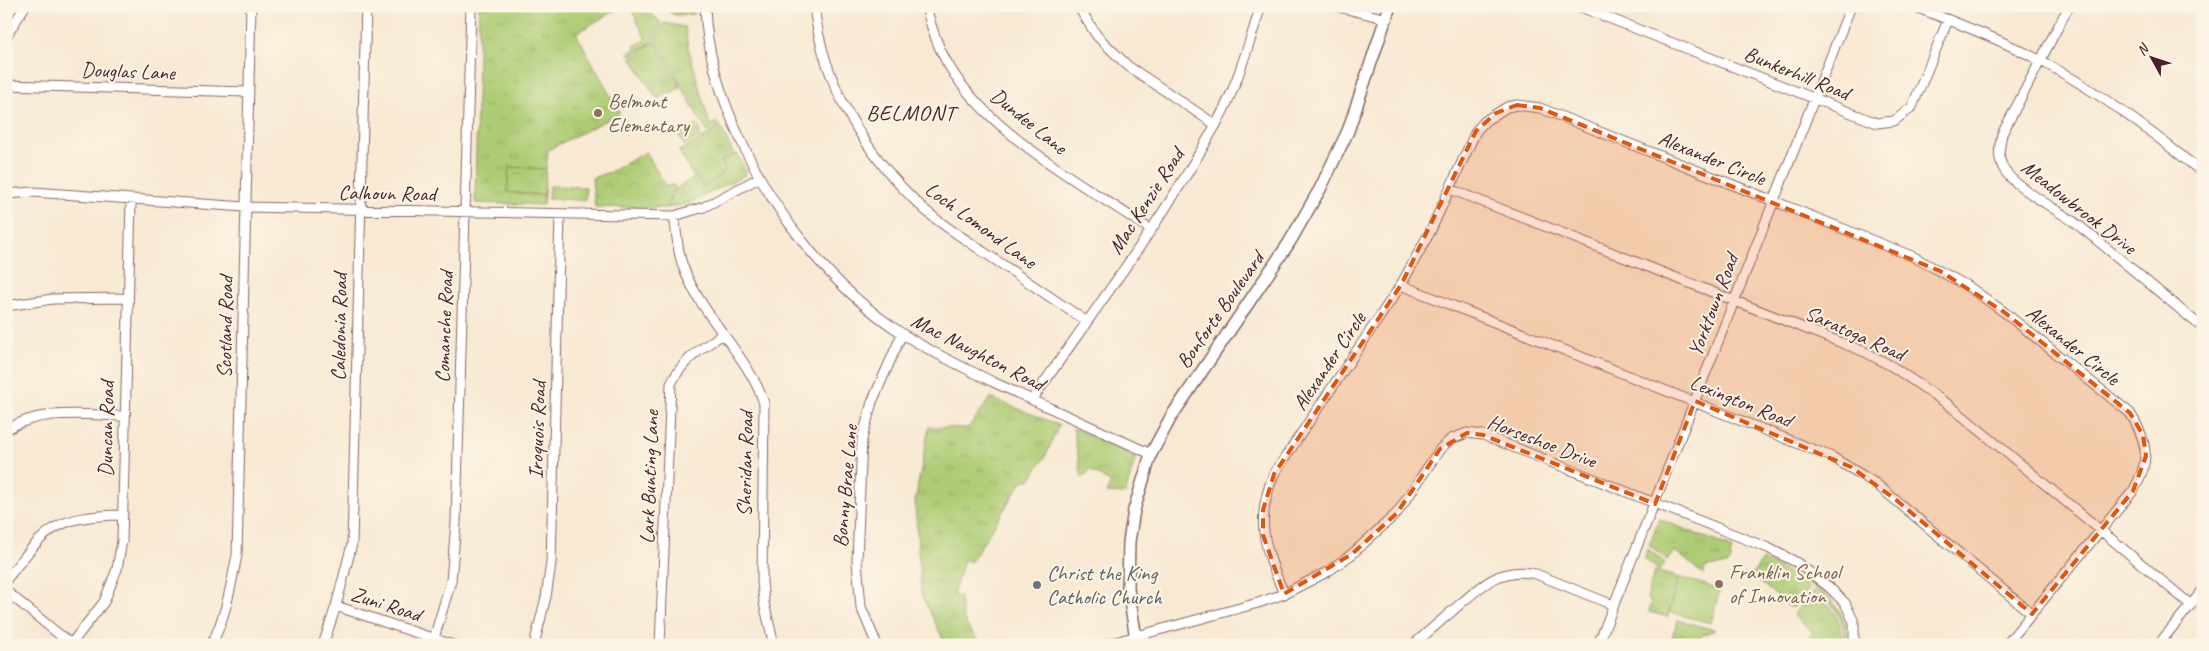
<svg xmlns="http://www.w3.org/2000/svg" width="2209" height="651" font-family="Caveat,sans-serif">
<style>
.grass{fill:url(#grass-tufts);stroke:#7c7650}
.park{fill:url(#park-crowns);stroke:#7c7650}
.garden{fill:#aecc74;stroke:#7c7650}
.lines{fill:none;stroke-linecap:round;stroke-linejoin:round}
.minor-casing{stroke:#876666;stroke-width:11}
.major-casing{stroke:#876666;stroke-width:14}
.minor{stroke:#fff;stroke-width:9}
.major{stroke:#fff;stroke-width:11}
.marked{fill:#e0560e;fill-opacity:0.2;stroke:#e0560e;stroke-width:4;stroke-dasharray:10 6;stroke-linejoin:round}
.education-dot{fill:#8d6e63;stroke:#fcf5e5;stroke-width:2}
.worship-dot{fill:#6b7280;stroke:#fcf5e5;stroke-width:2}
.labels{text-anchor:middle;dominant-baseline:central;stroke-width:4;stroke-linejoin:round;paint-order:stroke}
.street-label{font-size:21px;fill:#4a1f2b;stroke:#fcf5e5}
.education-label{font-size:21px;fill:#785e54;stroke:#fcf5e5;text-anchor:start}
.worship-label{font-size:21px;fill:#5b616d;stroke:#fcf5e5;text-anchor:start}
.neighbourhood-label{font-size:22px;letter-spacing:1px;fill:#4a1f2b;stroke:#fcf5e5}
</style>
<defs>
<pattern id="grass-tufts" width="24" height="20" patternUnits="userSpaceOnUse" patternTransform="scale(1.25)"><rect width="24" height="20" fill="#aecc74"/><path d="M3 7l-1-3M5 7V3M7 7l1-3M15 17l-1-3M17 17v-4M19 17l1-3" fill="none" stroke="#97af65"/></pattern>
<pattern id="park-crowns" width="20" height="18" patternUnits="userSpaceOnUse" patternTransform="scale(1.25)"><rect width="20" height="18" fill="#aecc74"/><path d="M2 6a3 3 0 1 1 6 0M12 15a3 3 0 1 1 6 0" fill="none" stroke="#97af65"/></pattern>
</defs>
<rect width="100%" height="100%" fill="#fcf5e5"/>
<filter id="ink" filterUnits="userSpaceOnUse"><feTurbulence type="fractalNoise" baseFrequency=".02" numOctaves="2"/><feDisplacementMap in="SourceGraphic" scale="10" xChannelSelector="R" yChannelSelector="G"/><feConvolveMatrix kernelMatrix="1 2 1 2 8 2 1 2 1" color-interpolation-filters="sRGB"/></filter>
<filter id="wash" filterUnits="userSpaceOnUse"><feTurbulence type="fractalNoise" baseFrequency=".0096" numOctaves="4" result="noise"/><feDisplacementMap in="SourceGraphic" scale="20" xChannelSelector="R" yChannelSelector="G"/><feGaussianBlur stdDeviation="1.12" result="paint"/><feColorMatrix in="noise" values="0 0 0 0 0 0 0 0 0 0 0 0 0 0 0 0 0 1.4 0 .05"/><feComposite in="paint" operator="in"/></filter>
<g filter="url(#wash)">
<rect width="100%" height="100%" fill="#f8e9d3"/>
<path class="grass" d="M479,6H623L576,33L620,113L548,150L546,169L509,167L508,192L544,195L543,205L475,203Z
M630,6H642L662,23L651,43L630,55L629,52L634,49V46L646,40Z
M658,6H693L694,14L675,15Z
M664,23L685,27L688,47L710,125L717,122L720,126L707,132L679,82L673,67L655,40Z
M654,42L670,66L680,88L657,99L631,57Z
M697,124L701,130L699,137L684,145L678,134Z
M737,154L746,171L745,175L690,203L666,208L675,189L698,176L703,188L725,170L722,161Z
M991,398L1059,425L1046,455L1030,480H1023L971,562L964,560L953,595L960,597C962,621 966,628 984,645H971L970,643L946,645L921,594L915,501L929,427L968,428Z
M1073,428L1136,457L1125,494L1106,493L1111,483L1090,470L1082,478Z
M1659,519L1732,548L1730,557L1732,559L1727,565L1705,567L1704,575L1675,551L1667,560L1649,545Z
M1648,549L1665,563L1659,571L1644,558Z
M1762,560L1787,572L1809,588L1792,609L1752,575Z
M1801,575C1826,594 1850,610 1847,645H1843C1850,612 1820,593 1797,576Z
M1813,591C1830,605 1846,621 1840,645H1803L1813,632L1793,615Z"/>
<path class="park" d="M721,127L734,155L722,161L725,170L721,175L703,188L698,177L694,178L679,151Z
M646,152L666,187L673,184L675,189L665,208L595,207L592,178L610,172Z
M509,167L546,169L544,195L507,192Z
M1654,571L1678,577L1668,617L1649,612L1651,602L1647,599Z
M1678,620L1715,630L1704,634L1693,645L1671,640Z"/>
<path class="garden" d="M549,186L586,187L585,200L548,199Z
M1678,577L1720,589L1711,623L1669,612Z"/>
</g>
<g filter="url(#ink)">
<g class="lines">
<g class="minor-casing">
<path id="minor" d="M705,6C706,55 723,103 744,147C779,221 834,289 903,334C932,353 963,367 993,382C1045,406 1099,430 1151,454
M814,6C823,85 865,155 924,209C941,225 963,237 982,251C1017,274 1051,298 1086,321
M926,6C931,27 938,48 949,66C989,134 1086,186 1151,230
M1078,6L1097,36L1128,66L1216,125
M1335,6L1387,19
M1578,6L1877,123L1894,121L1912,107L1948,20
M1913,6C1957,23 2002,40 2043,62C2101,93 2152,132 2203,173
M2069,6L2002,134C1999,148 1997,159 2005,171C2016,188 2060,211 2078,225C2121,259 2161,294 2203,328
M6,37L25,6
M6,85L248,92
M1450,189L1865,352L1893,367L1949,405L2191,605
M6,194L33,192L245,207L674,216L704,207L759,178
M674,216C677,233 677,253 684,269C702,317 748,355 764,403L762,581L764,603L774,645
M1401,285L1832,457L1875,483L2032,614
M6,306L53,299L127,298
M1032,400C1094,310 1162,222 1215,126C1236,90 1248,46 1261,6
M6,430C41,408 84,415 124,416
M6,580C47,528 54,516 123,515
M6,591L72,645
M1284,594C1265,549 1254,521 1274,474L1401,285L1431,230L1476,131L1485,121L1507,107L1517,105L1540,108L1914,257L1969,287L2004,312L2130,413C2148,442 2151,461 2133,491L2006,645
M336,606L453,645
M71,644L104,602L117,569L122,541L131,201
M211,645C226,617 231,585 237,555L251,6
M323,645L336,606L352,544L366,6
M432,645L451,581L456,523L471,6
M534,645L546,597L551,563L560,215
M660,645L671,384C682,360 701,349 723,334
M877,645L861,607L857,561L862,439L872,402L902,334
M1104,645L1258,603L1284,594L1327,572L1352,554L1397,513L1440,449L1451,439L1467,433L1483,435L1768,548L1796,562L1829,587L1845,603L1854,622V645
M1413,645C1428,632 1443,619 1458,606C1482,585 1502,566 1536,574L1613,605
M1598,645L1851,6
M2158,645L2203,590"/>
</g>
<g class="major-casing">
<path id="major" d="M1137,645L1128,588L1129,542L1134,510L1151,454L1171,417L1289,243L1320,189L1348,131L1390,6"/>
</g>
<use href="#minor" class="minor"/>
<use href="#major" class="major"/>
</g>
</g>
<path class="marked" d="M1517,105L1540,108L1940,271L2004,312L2130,413L2143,435L2146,456L2133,491L2032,614L1895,499L1851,467L1695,401L1655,504L1483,435L1467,433L1440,449L1397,513L1352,554L1284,594L1263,535V510L1274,474L1401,285L1476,131L1496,113Z"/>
<g class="education-dot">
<circle cx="598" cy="113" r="5"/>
<circle cx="1719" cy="584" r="5"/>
</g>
<circle class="worship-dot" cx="1037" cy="585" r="5"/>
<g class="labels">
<g class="street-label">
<text transform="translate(128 71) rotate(2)">Douglas Lane</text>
<text transform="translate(1797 73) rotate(22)">Bunkerhill Road</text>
<text transform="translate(1029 121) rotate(39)">Dundee Lane</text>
<text transform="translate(1712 158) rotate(22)">Alexander Circle</text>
<text transform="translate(387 193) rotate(1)">Calhoun Road</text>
<text transform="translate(1146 201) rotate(-57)">Mac Kenzie Road</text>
<text transform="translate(2079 207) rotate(38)">Meadowbrook Drive</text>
<text transform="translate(981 225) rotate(36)">Loch Lomond Lane</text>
<text transform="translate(1713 305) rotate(-69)">Yorktown Road</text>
<text transform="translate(1220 310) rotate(-55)">Bonforte Boulevard</text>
<text transform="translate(225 327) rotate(-89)">Scotland Road</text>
<text transform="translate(339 327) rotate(-89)">Caledonia Road</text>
<text transform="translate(444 327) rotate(-88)">Comanche Road</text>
<text transform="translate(1855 333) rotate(24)">Saratoga Road</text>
<text transform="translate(2073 345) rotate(39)">Alexander Circle</text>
<text transform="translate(978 352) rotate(27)">Mac Naughton Road</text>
<text transform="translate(1329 361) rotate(-56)">Alexander Circle</text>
<text transform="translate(1741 401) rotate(22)">Lexington Road</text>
<text transform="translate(106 429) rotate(-89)">Duncan Road</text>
<text transform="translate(537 430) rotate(-88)">Iroquois Road</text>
<text transform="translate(1542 441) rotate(21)">Horseshoe Drive</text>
<text transform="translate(745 464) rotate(-89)">Sheridan Road</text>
<text transform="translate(649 477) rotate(-88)">Lark Bunting Lane</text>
<text transform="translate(845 486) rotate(-85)">Bonny Brae Lane</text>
<text transform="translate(386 604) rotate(18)">Zuni Road</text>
</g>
<g class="education-label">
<text x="608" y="101">Belmont<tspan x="608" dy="24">Elementary</tspan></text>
<text x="1729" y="572">Franklin School<tspan x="1729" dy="24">of Innovation</tspan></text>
</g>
<g class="worship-label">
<text x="1047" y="573">Christ the King<tspan x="1047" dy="24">Catholic Church</tspan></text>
</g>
<g class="neighbourhood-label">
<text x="911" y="113">BELMONT</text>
</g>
</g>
<rect width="2209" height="651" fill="none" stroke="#fcf5e5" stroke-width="25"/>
<g transform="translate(2152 58) rotate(310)" stroke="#fcf5e5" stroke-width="4" paint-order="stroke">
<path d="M0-4L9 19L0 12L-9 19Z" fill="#4a1f2b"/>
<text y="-8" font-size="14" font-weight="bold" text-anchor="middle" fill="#4a1f2b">N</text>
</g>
</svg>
